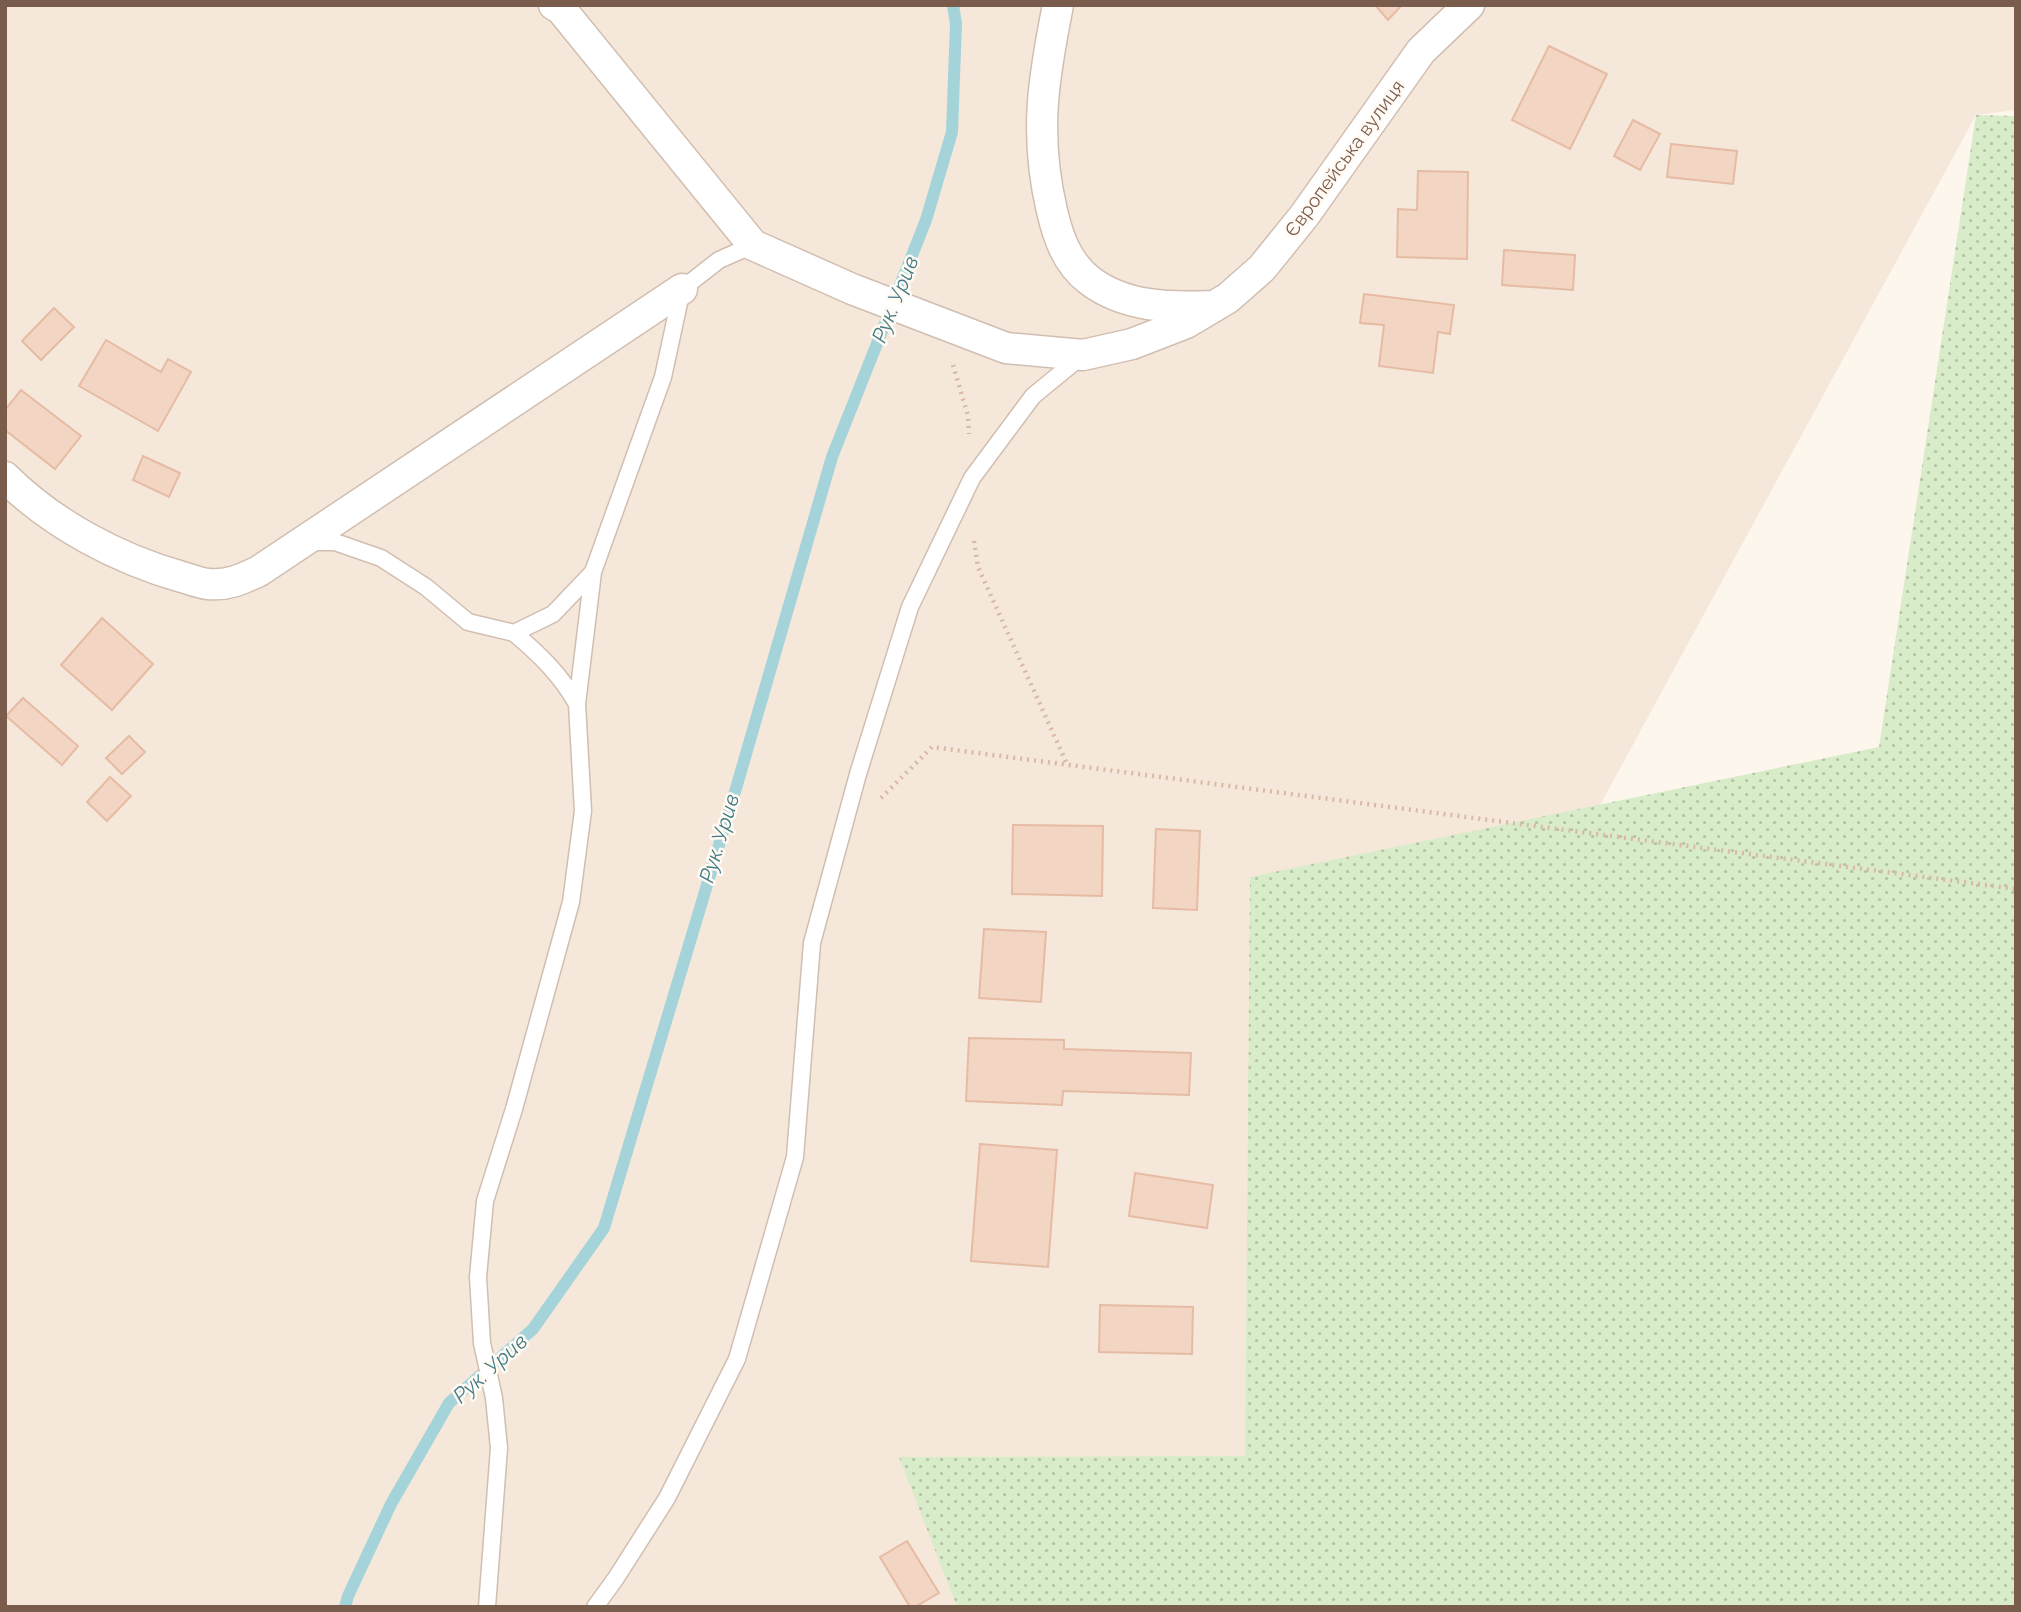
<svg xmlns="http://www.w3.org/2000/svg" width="2021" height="1612" font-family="Raleway,sans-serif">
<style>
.residential{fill:#f5e8da}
.grass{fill:url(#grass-dots)}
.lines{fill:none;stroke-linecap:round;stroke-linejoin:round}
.stream{stroke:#a5d3da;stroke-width:12}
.building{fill:#f3d5c3;stroke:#e6bba3;stroke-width:2}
.lane-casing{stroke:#d1beb0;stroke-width:19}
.street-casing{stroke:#d1beb0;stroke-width:33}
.path{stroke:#d9b8a5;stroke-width:4.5;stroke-dasharray:2 5;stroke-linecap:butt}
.lane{stroke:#fff;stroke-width:16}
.street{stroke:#fff;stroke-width:30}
.labels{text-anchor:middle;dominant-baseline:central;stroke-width:5;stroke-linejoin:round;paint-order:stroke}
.street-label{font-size:19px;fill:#7a5c4d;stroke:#fffaf3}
.water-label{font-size:21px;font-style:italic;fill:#437c86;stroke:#fffaf3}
</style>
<defs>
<pattern id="grass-dots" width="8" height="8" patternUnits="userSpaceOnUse" patternTransform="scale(1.75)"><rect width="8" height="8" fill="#d8ecc9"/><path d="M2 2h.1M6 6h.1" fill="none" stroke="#b4c2a5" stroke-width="1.8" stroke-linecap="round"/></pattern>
</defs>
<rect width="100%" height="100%" fill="#fdf6ec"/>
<path class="residential" d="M5,5H2016V110L1976,115L1245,1457H900L1061,1607H5Z"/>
<path class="grass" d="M1976,115L2016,116V1607H957L899,1457L1245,1456L1250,877L1879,747Z"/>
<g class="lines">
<path class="stream" d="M345,1607L348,1596L391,1504L449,1403L533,1329L604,1228L737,785L832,457L926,220L952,132L956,24L953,5"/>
</g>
<path class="building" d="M1375,5H1402L1388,20Z
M1549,46L1607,74L1570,149L1512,120Z
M1633,120L1660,134L1640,170L1614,156Z
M1671,144L1737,151L1733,184L1667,177Z
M1418,171L1468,172L1467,259L1397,257L1398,209L1417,210Z
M1504,250L1575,255L1573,290L1502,285Z
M1364,294L1454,305L1450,334L1438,332L1433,373L1379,366L1384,325L1360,323Z
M54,308L74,327L41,360L22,341Z
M106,340L161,372L168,359L191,372L158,431L79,386Z
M21,390L81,436L55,469L5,430V410Z
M143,456L180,473L169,497L133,480Z
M102,618L153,664L112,710L61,665Z
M23,698L78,746L62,765L6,716Z
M129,736L145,752L122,774L106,758Z
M110,777L131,796L107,821L87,802Z
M1013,825L1103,826L1102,896L1012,894Z
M1156,829L1200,831L1197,910L1153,908Z
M984,929L1046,932L1041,1002L979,998Z
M969,1038L1064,1040V1049L1191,1053L1189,1095L1063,1091L1062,1105L966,1101Z
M980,1144L1057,1150L1048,1267L971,1261Z
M1135,1173L1213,1185L1207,1228L1129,1216Z
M1100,1305L1193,1307L1192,1354L1099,1352Z
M907,1541L939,1593L915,1607H910L880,1557Z"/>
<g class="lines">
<g class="lane-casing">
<path id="lane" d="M310,542H335L381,558L426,587L468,622L514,633L553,614L593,572
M514,633C539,654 561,675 577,704
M487,1607L499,1448L494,1398L482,1343L478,1277L485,1201L514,1109L571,902L583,811L577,704L593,572L663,377L682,289L719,260L753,245
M595,1607L616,1578L667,1498L737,1359L795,1157L812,943L858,774L910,607L972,478L1033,396L1083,355"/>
</g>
<g class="street-casing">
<path id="street" d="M554,5L561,9L753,245L852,289L1006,348L1083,355L1132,344L1186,323L1228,298L1262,268L1304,216L1421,51L1469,5
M1058,5C1043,80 1034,135 1052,211C1058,237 1067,263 1089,280C1124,307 1169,308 1211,306
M5,477C52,524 118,559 182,577C190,579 199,583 208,584C228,586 242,579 259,571L682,289"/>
</g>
<path class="path" d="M953,365L968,416L969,434
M974,541L978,567L1067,764
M881,798L932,747L2016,889"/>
<use href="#lane" class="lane"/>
<use href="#street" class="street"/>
</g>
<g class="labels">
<g class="street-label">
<text transform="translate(1344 158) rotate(-54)">Європейська вулиця</text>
</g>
<g class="water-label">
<text transform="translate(895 299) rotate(-68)">Рук. Урив</text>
<text transform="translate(719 838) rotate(-73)">Рук. Урив</text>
<text transform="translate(490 1368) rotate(-42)">Рук. Урив</text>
</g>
</g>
<rect width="2021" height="1612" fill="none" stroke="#7a5c4d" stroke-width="14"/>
</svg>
